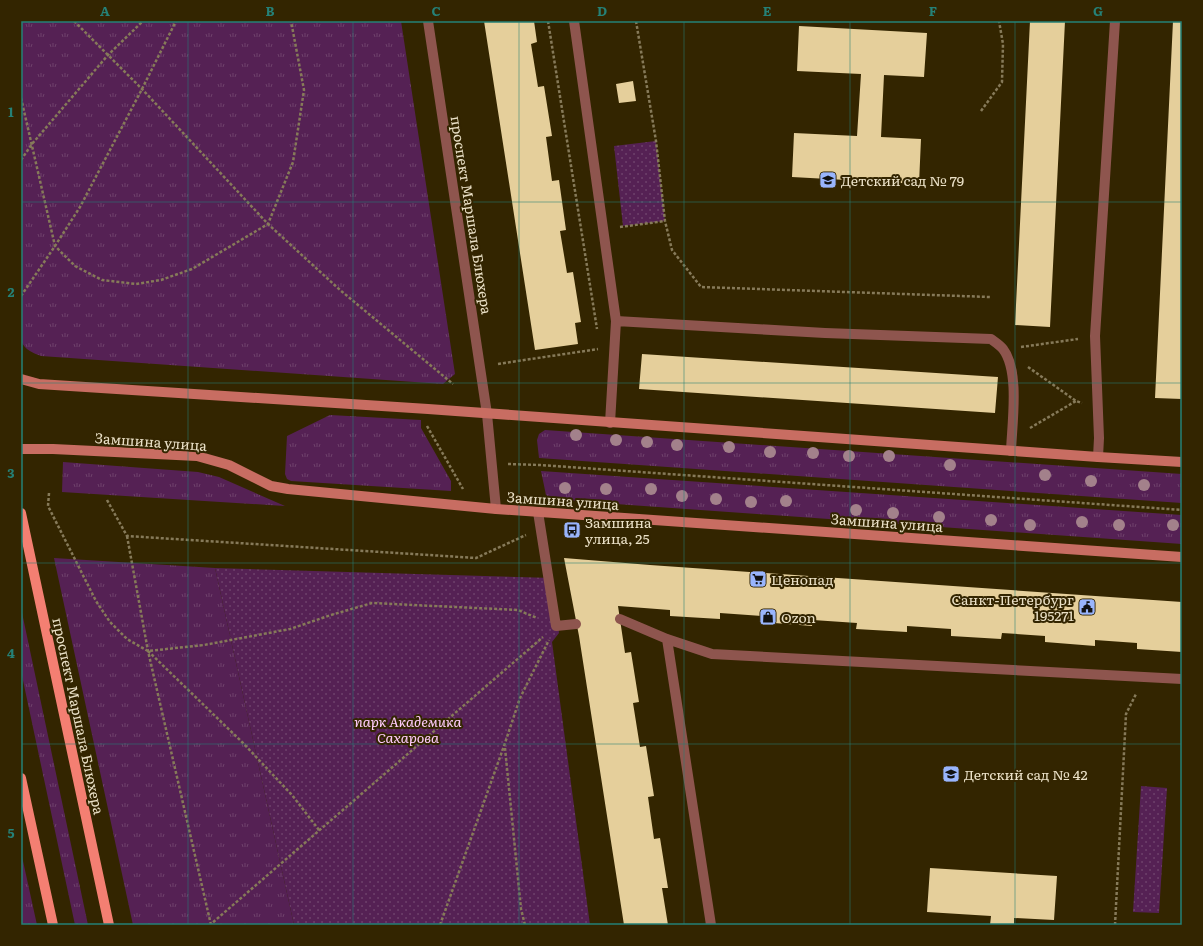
<svg xmlns="http://www.w3.org/2000/svg" width="1203" height="946" font-family="Literata,serif">
<style>
.grass{fill:url(#grass-tufts)}
.park{fill:url(#park-dots)}
.building{fill:#e5cf9b}
.lines{fill:none;stroke-linecap:round;stroke-linejoin:round}
.path{stroke:#867a59;stroke-width:2.5;stroke-dasharray:3 2;stroke-linecap:butt}
.lane{stroke:#8e554e;stroke-width:10}
.street{stroke:#8e554e;stroke-width:10}
.secondary{stroke:#c86d62;stroke-width:10}
.primary{stroke:#f47f72;stroke-width:10}
.tree{fill:#a3818b}
.grid{fill:none;stroke:#258177;stroke-width:1;stroke-opacity:0.55}
.labels{text-anchor:middle;dominant-baseline:central;stroke-width:4;stroke-linejoin:round;paint-order:stroke}
.poi-label{font-size:14px;fill:#ebe1c7;stroke:#332500;text-anchor:start}
.street-label{font-size:14px;fill:#ebe1c7;stroke:#332500}
.park-label{font-size:14px;font-style:italic;fill:#ffccfc;stroke:#332500}
.neatline{fill:none;stroke:#258177;stroke-width:1.5}
.grid-label{font-size:13px;text-anchor:middle;font-weight:bold;fill:#258177}
</style>
<defs>
<pattern id="grass-tufts" width="24" height="20" patternUnits="userSpaceOnUse"><rect width="24" height="20" fill="#552154"/><path d="M3 7l-1-3M5 7V3M7 7l1-3M15 17l-1-3M17 17v-4M19 17l1-3" fill="none" stroke="#6e416b"/></pattern>
<pattern id="park-dots" width="8" height="8" patternUnits="userSpaceOnUse"><rect width="8" height="8" fill="#552154"/><path d="M2 2h.1M6 6h.1" fill="none" stroke="#6e416b" stroke-width="1.8" stroke-linecap="round"/></pattern>
</defs>
<rect width="100%" height="100%" fill="#332500"/>
<path class="grass" d="M21,21H401L455,374L443,384L41,356C33,353 25,350 21,341Z
M330,415L421,420V428L451,481V491L291,481L287,479L285,474L287,436Z
M545,430L1182,474V503L539,458L537,440L539,434Z
M63,462L198,472L219,477L285,506L62,492Z
M541,471L1182,515V544L559,500L553,499L546,495Z
M54,558L215,568L294,925H133Z
M21,608L88,925H75L21,671Z
M21,852L37,925H21Z"/>
<path class="park" d="M656,141L665,221L623,226L614,146Z
M215,568L553,578L559,633L552,642L590,925H294Z
M1141,786L1167,788L1159,913L1133,912Z"/>
<path class="building" d="M484,21H534L537,42L531,44L538,87L544,86L552,136L546,137L552,181L559,180L566,230L560,231L567,273L573,272L581,322L575,323L578,344L535,350Z
M1030,21H1065L1050,327L1015,325Z
M1173,21H1182V399L1155,398Z
M799,26L927,33L924,77L884,75L881,137L921,139L919,184L792,177L794,133L857,136L861,74L797,71Z
M633,81L636,101L619,103L616,84Z
M642,354L998,377L995,413L639,389Z
M564,558L650,565L1182,602V652L1137,649V643L1095,640V646L1045,642V636L1002,633L1001,639L951,636V629L907,626V632L856,629L857,623L813,620L812,626L762,622V616L720,613V619L670,616V610L618,606L625,653L631,652L639,702L633,703L640,747L646,746L654,796L648,797L654,839L660,838L668,888H662L668,925H624L579,636Z
M930,868L1057,876L1054,920L1014,918V925H990L991,916L927,912Z"/>
<g class="lines">
<path class="path" d="M74,21L142,89L268,224L340,290L453,384
M548,21L597,329
M636,21L656,141L665,221L672,250L701,287L990,297
M21,98L55,246L75,266L102,280L136,284L161,280L192,269L268,224L293,162L304,90L291,21
M981,111L1002,82L1003,44L999,21
M21,160L32,144L108,55L143,21
M620,227L665,221
M21,296L55,246L80,207L142,89L176,21
M1021,347L1078,339
M498,364L598,349
M1028,367L1076,401L1082,403
M427,426L463,489
M1030,428L1076,401
M508,464L540,465L1182,510
M49,493L48,506L96,601L110,622L127,639L148,651
M107,500L127,536L476,558L526,535
M127,536L148,651L211,925
M505,748L521,909L525,925
M319,830L292,795L243,743L148,651L204,645L290,629L331,615L372,603L518,610L537,618
M213,925L211,924L543,637
M440,925L504,746L520,698L549,640
M1115,925L1126,714L1136,694"/>
<path class="lane" d="M574,21L616,321L825,333L991,339C995,342 1000,345 1003,349C1020,371 1012,423 1011,451
M610,423L616,321
M1098,457L1099,438L1095,336L1115,21
M538,512L556,626L576,624
M620,619L667,639L712,654L1182,679
M667,639L711,925"/>
<path class="street" d="M428,21L487,414L496,509"/>
<path class="secondary" d="M21,379L39,384L428,409L1098,457L1182,462
M21,449H53L197,456L229,465L271,486L288,489L496,509L1182,557"/>
<path class="primary" d="M21,513L109,925
M21,778L53,925"/>
</g>
<g class="tree">
<circle cx="576" cy="435" r="6"/>
<circle cx="616" cy="440" r="6"/>
<circle cx="647" cy="442" r="6"/>
<circle cx="677" cy="445" r="6"/>
<circle cx="729" cy="447" r="6"/>
<circle cx="770" cy="452" r="6"/>
<circle cx="813" cy="453" r="6"/>
<circle cx="849" cy="456" r="6"/>
<circle cx="889" cy="456" r="6"/>
<circle cx="950" cy="465" r="6"/>
<circle cx="1045" cy="475" r="6"/>
<circle cx="1091" cy="481" r="6"/>
<circle cx="1144" cy="485" r="6"/>
<circle cx="565" cy="488" r="6"/>
<circle cx="606" cy="489" r="6"/>
<circle cx="651" cy="489" r="6"/>
<circle cx="682" cy="496" r="6"/>
<circle cx="716" cy="499" r="6"/>
<circle cx="786" cy="501" r="6"/>
<circle cx="751" cy="502" r="6"/>
<circle cx="856" cy="510" r="6"/>
<circle cx="893" cy="513" r="6"/>
<circle cx="939" cy="517" r="6"/>
<circle cx="991" cy="520" r="6"/>
<circle cx="1082" cy="522" r="6"/>
<circle cx="1030" cy="525" r="6"/>
<circle cx="1119" cy="525" r="6"/>
<circle cx="1173" cy="525" r="6"/>
</g>
<path class="grid" d="M188,21V925M353,21V925M519,21V925M684,21V925M850,21V925M1015,21V925M21,202H1182M21,383H1182M21,563H1182M21,744H1182"/>
<defs>
<g id="school-square" transform="scale(0.9)"><rect x="-9" y="-9" width="18" height="18" rx="4" fill="#99b5fd" stroke="#332500"/><path d="M0-5L7-2L0 1L-7-2ZM-4 1L0 2.5L4 1V4Q0 6-4 4Z" fill="#111"/></g>
<g id="bus-square" transform="scale(0.9)"><rect x="-9" y="-9" width="18" height="18" rx="4" fill="#99b5fd" stroke="#332500"/><path d="M-5-6H5V4H4V6H2V4H-2V6H-4V4H-5ZM-3.5-4V0h7V-4ZM-3.5 1.2v1.5H-2V1.2ZM2 1.2v1.5H3.5V1.2Z" fill="#111"/></g>
<g id="supermarket-square" transform="scale(0.9)"><rect x="-9" y="-9" width="18" height="18" rx="4" fill="#99b5fd" stroke="#332500"/><path d="M-6-5.5h2.5l.6 2H6L4.5 2H-2.5L-4.4-4H-6ZM-1.5 3.2a1.3 1.3 0 1 0 .1 0ZM3 3.2a1.3 1.3 0 1 0 .1 0Z" fill="#111"/></g>
<g id="civic-square" transform="scale(0.9)"><rect x="-9" y="-9" width="18" height="18" rx="4" fill="#99b5fd" stroke="#332500"/><path d="M-.6-6.5H3V-4.5H.6V-3L4-1V1h2V6H-6V1h2V-1L-.6-3ZM-1.2 2.5V6h2.4V2.5Z" fill="#111"/></g>
<g id="shop-square" transform="scale(0.9)"><rect x="-9" y="-9" width="18" height="18" rx="4" fill="#99b5fd" stroke="#332500"/><path d="M-5-2.5h2.3a2.7 3.5 0 0 1 5.4 0H5L5.5 6h-11ZM-1.5-2.5h3a1.5 2.3 0 0 0-3 0Z" fill="#111"/></g>
</defs>
<g fill-rule="evenodd">
<use href="#school-square" x="828" y="180"/>
<use href="#bus-square" x="572" y="530"/>
<use href="#supermarket-square" x="758" y="579"/>
<use href="#civic-square" x="1087" y="607"/>
<use href="#shop-square" x="768" y="617"/>
<use href="#school-square" x="951" y="774"/>
</g>
<g class="labels">
<g class="poi-label">
<text x="841" y="180">Детский сад № 79</text>
<text x="585" y="522">Замшина<tspan x="585" dy="16">улица, 25</tspan></text>
<text x="771" y="579">Ценопад</text>
<text x="1074" y="599" text-anchor="end">Санкт-Петербург<tspan x="1074" dy="16">195271</tspan></text>
<text x="781" y="617">Ozon</text>
<text x="964" y="774">Детский сад № 42</text>
</g>
<g class="street-label">
<text transform="translate(472 215) rotate(81)">проспект Маршала Блюхера</text>
<text transform="translate(151 441) rotate(4)">Замшина улица</text>
<text transform="translate(563 500) rotate(4)">Замшина улица</text>
<text transform="translate(887 522) rotate(4)">Замшина улица</text>
<text transform="translate(79 716) rotate(78)">проспект Маршала Блюхера</text>
</g>
<g class="park-label">
<text x="408" y="721">парк Академика<tspan x="408" dy="16">Сахарова</tspan></text>
</g>
</g>
<rect width="1203" height="946" fill="none" stroke="#332500" stroke-width="44"/>
<rect x="22" y="22" width="1159" height="902" class="neatline"/>
<g class="grid-label">
<text x="105" y="16">A</text>
<text x="270" y="16">B</text>
<text x="436" y="16">C</text>
<text x="602" y="16">D</text>
<text x="767" y="16">E</text>
<text x="933" y="16">F</text>
<text x="1098" y="16">G</text>
<text x="11" y="117">1</text>
<text x="11" y="297">2</text>
<text x="11" y="478">3</text>
<text x="11" y="658">4</text>
<text x="11" y="838">5</text>
</g>
</svg>
